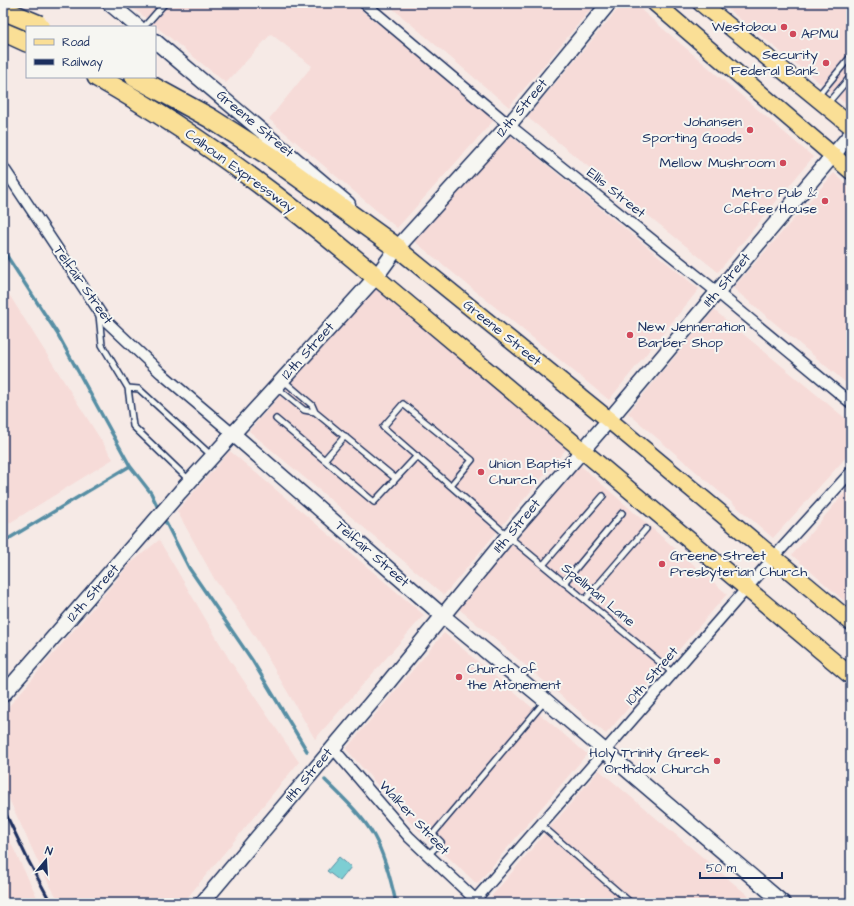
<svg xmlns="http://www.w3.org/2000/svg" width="854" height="906" font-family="'Architects Daughter',sans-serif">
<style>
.built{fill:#f6dbd8}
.water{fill:#7dced3;stroke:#568ea4}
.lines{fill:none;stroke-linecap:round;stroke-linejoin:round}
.stream{stroke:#568ea4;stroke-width:3.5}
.lane-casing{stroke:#1b2f5e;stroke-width:8}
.street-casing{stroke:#1b2f5e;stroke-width:13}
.secondary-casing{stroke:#1b2f5e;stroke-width:17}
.primary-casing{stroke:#1b2f5e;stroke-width:19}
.highway-casing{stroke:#1b2f5e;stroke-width:22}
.lane{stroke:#f6f6f2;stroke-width:5}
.street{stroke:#f6f6f2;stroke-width:10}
.secondary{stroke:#f6f6f2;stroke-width:14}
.primary{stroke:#fadf96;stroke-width:16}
.highway{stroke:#fadf96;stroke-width:19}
.rail{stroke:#1b2f5e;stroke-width:3}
.highway-bridge-casing{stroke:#1b2f5e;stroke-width:22;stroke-linecap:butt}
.highway-bridge{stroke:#fadf96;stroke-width:19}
.poi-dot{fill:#d1495b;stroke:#f6f6f2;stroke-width:1.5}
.labels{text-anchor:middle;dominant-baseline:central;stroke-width:4;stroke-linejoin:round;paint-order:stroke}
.poi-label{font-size:14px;fill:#1b2f5e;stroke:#f6f6f2;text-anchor:end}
.street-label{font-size:14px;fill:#1b2f5e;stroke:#f6f6f2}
</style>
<rect width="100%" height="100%" fill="#f6eae6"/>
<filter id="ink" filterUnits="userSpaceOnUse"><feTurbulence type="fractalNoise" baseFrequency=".025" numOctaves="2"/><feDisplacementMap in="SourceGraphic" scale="8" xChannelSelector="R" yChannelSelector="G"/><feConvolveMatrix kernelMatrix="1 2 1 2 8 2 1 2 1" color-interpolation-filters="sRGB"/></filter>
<g filter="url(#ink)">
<path class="built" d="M127,3H353L495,119L397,228L269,119L312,66L271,34L226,83Z
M386,3H596L509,107Z
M623,3H633L813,157L718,272L527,117Z
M720,3H851V108Z
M509,134L699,289L609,400L414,241Z
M834,173L851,188V387L733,288Z
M3,285L113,459L3,527Z
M375,287L567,448L444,595L249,431Z
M714,310L851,423V452L773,538L628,413Z
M230,451L424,615L315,739L259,643L236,608L215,580L177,511Z
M580,465L727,594L606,734L458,608Z
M851,485V607L792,555Z
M159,540L229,659L299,762L183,903H60L44,875L3,786V713L131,563Z
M444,633L587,754L477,884L409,821L346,749Z
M599,770L757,903H495L490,898Z
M3,827L40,903H3Z"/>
<path class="water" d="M339,857L351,867L340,881L327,871Z"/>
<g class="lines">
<path class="stream" d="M3,250L57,333L130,466L151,493L159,510
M163,517L189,568L252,660L307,751
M3,542L130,466
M325,780C342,797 362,815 374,836C385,856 391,880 396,903"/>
<g class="lane-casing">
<path id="lane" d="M144,27L165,3
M817,97L851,56
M827,104L851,76
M99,315L102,345L128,388L133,426L189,480
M284,381L312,405L315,412
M276,387L304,410L315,412L395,478
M128,388L139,389L212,456
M276,419L374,502L417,456
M325,459L345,436
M451,485L472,460L403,404L383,427L508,536L673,673
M543,565L603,496
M564,583L622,513
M585,600L646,529
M541,825L631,903
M428,855L441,842L433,834L545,701"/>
</g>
<g class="street-casing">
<path id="street" d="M364,3L509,125L717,292L851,403
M3,167L105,320L161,373L233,434
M332,747L409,837L479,903
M475,900L774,557L851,472"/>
</g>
<g class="secondary-casing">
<path id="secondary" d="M109,3L138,27
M155,41L348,204
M233,434L443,616L545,700L783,903
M3,695L180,492L376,277L397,248L509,125L609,3
M202,903L387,684L508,536L609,420L851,134"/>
</g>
<g class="primary-casing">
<path id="primary" d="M655,3L851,171
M701,3L851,126
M397,248L609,420L851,622
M376,277L851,676"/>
</g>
<g class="highway-casing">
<path id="highway" d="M3,31L27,42
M97,77C197,133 288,202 376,277
M135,77L210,118L268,155L397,248"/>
</g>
<use href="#lane" class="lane"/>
<use href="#street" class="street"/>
<use href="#secondary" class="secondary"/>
<use href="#primary" class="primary"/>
<use href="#highway" class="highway"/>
<path class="rail" d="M3,808L28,860L51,903"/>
<g class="highway-bridge-casing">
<path id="highway-bridge" d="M3,10L39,25"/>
</g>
<use href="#highway-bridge" class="highway-bridge"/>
</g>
</g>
<g class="poi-dot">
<circle cx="784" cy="27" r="4"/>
<circle cx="793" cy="34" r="4"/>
<circle cx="826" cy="63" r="4"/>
<circle cx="750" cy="130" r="4"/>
<circle cx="783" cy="163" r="4"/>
<circle cx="825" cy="201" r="4"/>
<circle cx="630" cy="335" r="4"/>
<circle cx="481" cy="472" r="4"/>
<circle cx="662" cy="564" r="4"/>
<circle cx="459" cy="677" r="4"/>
<circle cx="717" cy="761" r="4"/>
</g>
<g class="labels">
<g class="poi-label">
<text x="776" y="27">Westobou</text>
<text x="801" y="34" text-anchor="start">APMU</text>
<text x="818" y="55">Security<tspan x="818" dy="16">Federal Bank</tspan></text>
<text x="742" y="122">Johansen<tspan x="742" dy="16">Sporting Goods</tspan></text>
<text x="775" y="163">Mellow Mushroom</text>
<text x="817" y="193">Metro Pub &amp;<tspan x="817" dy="16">Coffee House</tspan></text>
<text x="638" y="327" text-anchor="start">New Jenneration<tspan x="638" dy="16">Barber Shop</tspan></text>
<text x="489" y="464" text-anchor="start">Union Baptist<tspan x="489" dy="16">Church</tspan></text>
<text x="670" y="556" text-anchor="start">Greene Street<tspan x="670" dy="16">Presbyterian Church</tspan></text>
<text x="467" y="669" text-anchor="start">Church of<tspan x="467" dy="16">the Atonement</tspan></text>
<text x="709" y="753">Holy Trinity Greek<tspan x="709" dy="16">Orthdox Church</tspan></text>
</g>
<g class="street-label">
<text transform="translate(522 108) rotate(-50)">12th Street</text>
<text transform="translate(255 124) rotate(40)">Greene Street</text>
<text transform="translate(240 171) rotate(36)">Calhoun Expressway</text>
<text transform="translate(616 193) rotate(39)">Ellis Street</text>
<text transform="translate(727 280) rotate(-50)">11th Street</text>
<text transform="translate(83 285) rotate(55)">Telfair Street</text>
<text transform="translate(502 333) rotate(39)">Greene Street</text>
<text transform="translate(308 351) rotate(-48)">12th Street</text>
<text transform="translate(517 526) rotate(-50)">11th Street</text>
<text transform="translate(372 554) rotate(41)">Telfair Street</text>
<text transform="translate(93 593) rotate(-49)">12th Street</text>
<text transform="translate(598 595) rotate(40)">Spellman Lane</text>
<text transform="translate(652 676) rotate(-49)">10th Street</text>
<text transform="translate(309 775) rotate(-50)">11th Street</text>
<text transform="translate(414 818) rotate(47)">Walker Street</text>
</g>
</g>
<rect width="854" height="906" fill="none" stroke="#f6f6f2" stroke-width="16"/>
<rect x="8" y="8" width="838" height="890" fill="none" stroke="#1b2f5e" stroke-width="1.5" filter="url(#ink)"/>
<rect x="26" y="26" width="130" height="52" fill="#f6f6f2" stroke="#9ea6b7"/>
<rect x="34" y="39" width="20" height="6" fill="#fadf96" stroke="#9ea6b7"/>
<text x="62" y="46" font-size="12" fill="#1b2f5e">Road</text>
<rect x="34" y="59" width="20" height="6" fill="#1b2f5e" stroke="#9ea6b7"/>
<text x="62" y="66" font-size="12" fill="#1b2f5e">Railway</text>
<g transform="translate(46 860) rotate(18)" stroke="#f6f6f2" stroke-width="3" paint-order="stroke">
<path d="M0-3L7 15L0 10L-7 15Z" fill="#1b2f5e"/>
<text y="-6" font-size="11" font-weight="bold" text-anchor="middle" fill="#1b2f5e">N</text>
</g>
<path d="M700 872v6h82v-6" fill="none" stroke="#1b2f5e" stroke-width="2"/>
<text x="706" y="872" font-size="12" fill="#1b2f5e" stroke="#f6f6f2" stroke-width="3" paint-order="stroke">50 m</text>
</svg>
